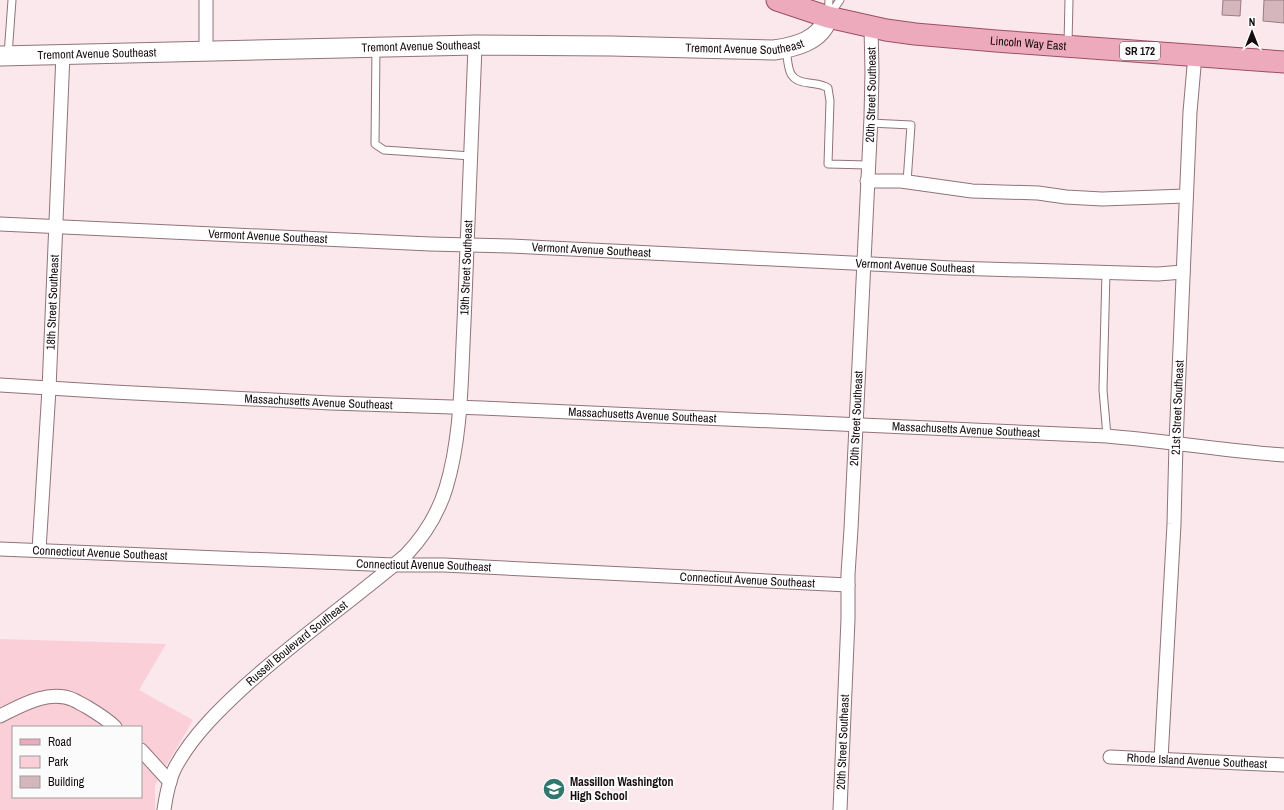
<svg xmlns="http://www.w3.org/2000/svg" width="1284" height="810" font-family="'Archivo Narrow',sans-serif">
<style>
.green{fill:#fbcfd8;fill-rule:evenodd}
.building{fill:#d4b6bc;stroke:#987d82}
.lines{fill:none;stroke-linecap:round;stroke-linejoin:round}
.lane-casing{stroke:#8f7479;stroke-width:9}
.street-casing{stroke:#8f7479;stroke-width:15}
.secondary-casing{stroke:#8f7479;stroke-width:21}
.primary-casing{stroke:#9b4e64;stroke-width:23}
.lane{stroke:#fff;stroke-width:7}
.street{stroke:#fff;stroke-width:13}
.secondary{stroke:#fff;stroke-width:19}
.primary{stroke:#eeaabd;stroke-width:21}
.labels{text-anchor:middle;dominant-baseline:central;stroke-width:4;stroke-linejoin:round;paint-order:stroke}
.shield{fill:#fbfbfb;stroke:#5b5456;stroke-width:1}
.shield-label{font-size:11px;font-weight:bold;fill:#160c0f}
.street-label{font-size:12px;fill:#160c0f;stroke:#fbfbfb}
.poi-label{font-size:12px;font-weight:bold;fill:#160c0f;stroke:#fbfbfb;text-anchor:start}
</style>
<rect width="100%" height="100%" fill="#fbe8ec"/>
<path class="green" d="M0,639L166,644L139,690L193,720L155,785V810H0ZM13,727H141V797H13Z"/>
<path class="building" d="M1223,0H1241L1240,16L1222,15Z
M1264,0H1284V23L1263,21Z"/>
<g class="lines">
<g class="lane-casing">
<path id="lane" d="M828,16L829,0
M829,16L840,0
M1068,44L1069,0
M376,47L375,144L384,150L471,156
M786,48C789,67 786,81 809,83C816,84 822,84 828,88L830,101L828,164L868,165
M8,55L12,0
M870,123L911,125L907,182
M1106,272L1103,390L1107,436"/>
</g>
<g class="street-casing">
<g id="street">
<path d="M206,51V0"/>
<path d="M867,181H901L972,191L1038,193L1066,197L1102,199L1186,196"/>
<path id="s1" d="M0,224L430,244L511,246L952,268L1158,274L1183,272"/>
<path id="s2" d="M0,385L114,392L331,403L482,408L1107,436C1166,441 1225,451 1284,455"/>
<path id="s3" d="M0,549L394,565H444L848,585"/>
<path id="s4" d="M39,550L49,389L63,54"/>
<path d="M0,716C22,705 49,689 74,700C78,702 83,705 87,707C97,713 107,719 115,727"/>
<path d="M141,750L170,782"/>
<path id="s5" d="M1110,757L1284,765"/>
<path id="s6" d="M1161,759L1174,524L1176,443L1190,112L1195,55"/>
<path id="s7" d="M164,810C166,796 169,779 176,766C193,735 220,709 245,686C297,639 353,600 406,555C424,536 438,514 446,488C462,435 461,378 464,323C468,231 472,138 475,45"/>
<path id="s8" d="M840,810L848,619V574L851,529L871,117L872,72L871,26"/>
</g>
</g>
<g class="secondary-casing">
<g id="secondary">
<path id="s9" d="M0,56L475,45L611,46L774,50C795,47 821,41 828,17"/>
</g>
</g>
<g class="primary-casing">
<g id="primary">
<path id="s10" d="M777,0L828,17L886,30L915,34L996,41L1284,62"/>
</g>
</g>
<use href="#lane" class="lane"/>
<use href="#street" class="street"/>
<use href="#secondary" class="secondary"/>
<use href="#primary" class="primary"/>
</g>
<defs>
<g id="school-disc" transform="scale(1.15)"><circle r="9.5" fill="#30776e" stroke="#fbfbfb"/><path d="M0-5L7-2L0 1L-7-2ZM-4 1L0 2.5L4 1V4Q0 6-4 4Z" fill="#fff"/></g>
</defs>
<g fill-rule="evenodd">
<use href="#school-disc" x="554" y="789"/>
</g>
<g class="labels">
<rect class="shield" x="1120" y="42" width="40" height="18" rx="3"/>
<g class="shield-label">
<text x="1140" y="51">SR 172</text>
</g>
<g class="street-label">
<text stroke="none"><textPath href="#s10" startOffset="256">Lincoln Way East</textPath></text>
<text stroke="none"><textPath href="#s9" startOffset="745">Tremont Avenue Southeast</textPath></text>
<text stroke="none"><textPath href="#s9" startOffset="421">Tremont Avenue Southeast</textPath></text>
<text stroke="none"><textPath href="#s9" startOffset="97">Tremont Avenue Southeast</textPath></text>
<text stroke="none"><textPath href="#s8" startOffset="716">20th Street Southeast</textPath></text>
<text stroke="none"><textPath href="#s1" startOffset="268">Vermont Avenue Southeast</textPath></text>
<text stroke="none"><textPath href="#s1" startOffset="592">Vermont Avenue Southeast</textPath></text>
<text stroke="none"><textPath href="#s1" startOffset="916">Vermont Avenue Southeast</textPath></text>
<text stroke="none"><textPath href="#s7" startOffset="660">19th Street Southeast</textPath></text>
<text stroke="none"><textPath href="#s4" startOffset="248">18th Street Southeast</textPath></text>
<text stroke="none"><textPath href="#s2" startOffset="319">Massachusetts Avenue Southeast</textPath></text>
<text stroke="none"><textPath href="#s6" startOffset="352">21st Street Southeast</textPath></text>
<text stroke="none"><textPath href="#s2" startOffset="643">Massachusetts Avenue Southeast</textPath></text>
<text stroke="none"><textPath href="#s8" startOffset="392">20th Street Southeast</textPath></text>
<text stroke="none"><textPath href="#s2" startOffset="967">Massachusetts Avenue Southeast</textPath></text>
<text stroke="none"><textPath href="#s3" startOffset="100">Connecticut Avenue Southeast</textPath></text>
<text stroke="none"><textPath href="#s3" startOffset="424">Connecticut Avenue Southeast</textPath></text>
<text stroke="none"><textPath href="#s3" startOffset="748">Connecticut Avenue Southeast</textPath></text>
<text stroke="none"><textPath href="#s7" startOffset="219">Russell Boulevard Southeast</textPath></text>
<text stroke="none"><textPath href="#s8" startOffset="68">20th Street Southeast</textPath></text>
<text stroke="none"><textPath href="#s5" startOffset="87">Rhode Island Avenue Southeast</textPath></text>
</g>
<g class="poi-label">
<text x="570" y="782">Massillon Washington<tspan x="570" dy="14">High School</tspan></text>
</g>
</g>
<rect x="12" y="726" width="130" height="72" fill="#fbfbfb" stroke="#9f9b9d"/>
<rect x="20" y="739" width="20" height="6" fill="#eeaabd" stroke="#9f9b9d"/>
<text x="48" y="746" font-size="12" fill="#160c0f">Road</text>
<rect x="20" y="756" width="20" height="12" fill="#fbcfd8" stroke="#9f9b9d"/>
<text x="48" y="766" font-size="12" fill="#160c0f">Park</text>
<rect x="20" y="776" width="20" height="12" fill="#d4b6bc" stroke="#9f9b9d"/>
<text x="48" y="786" font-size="12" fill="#160c0f">Building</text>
<g transform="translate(1252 32)" stroke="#fbfbfb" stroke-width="3" paint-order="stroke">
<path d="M0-3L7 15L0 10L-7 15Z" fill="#160c0f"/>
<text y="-6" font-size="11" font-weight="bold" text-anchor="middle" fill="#160c0f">N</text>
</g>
</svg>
